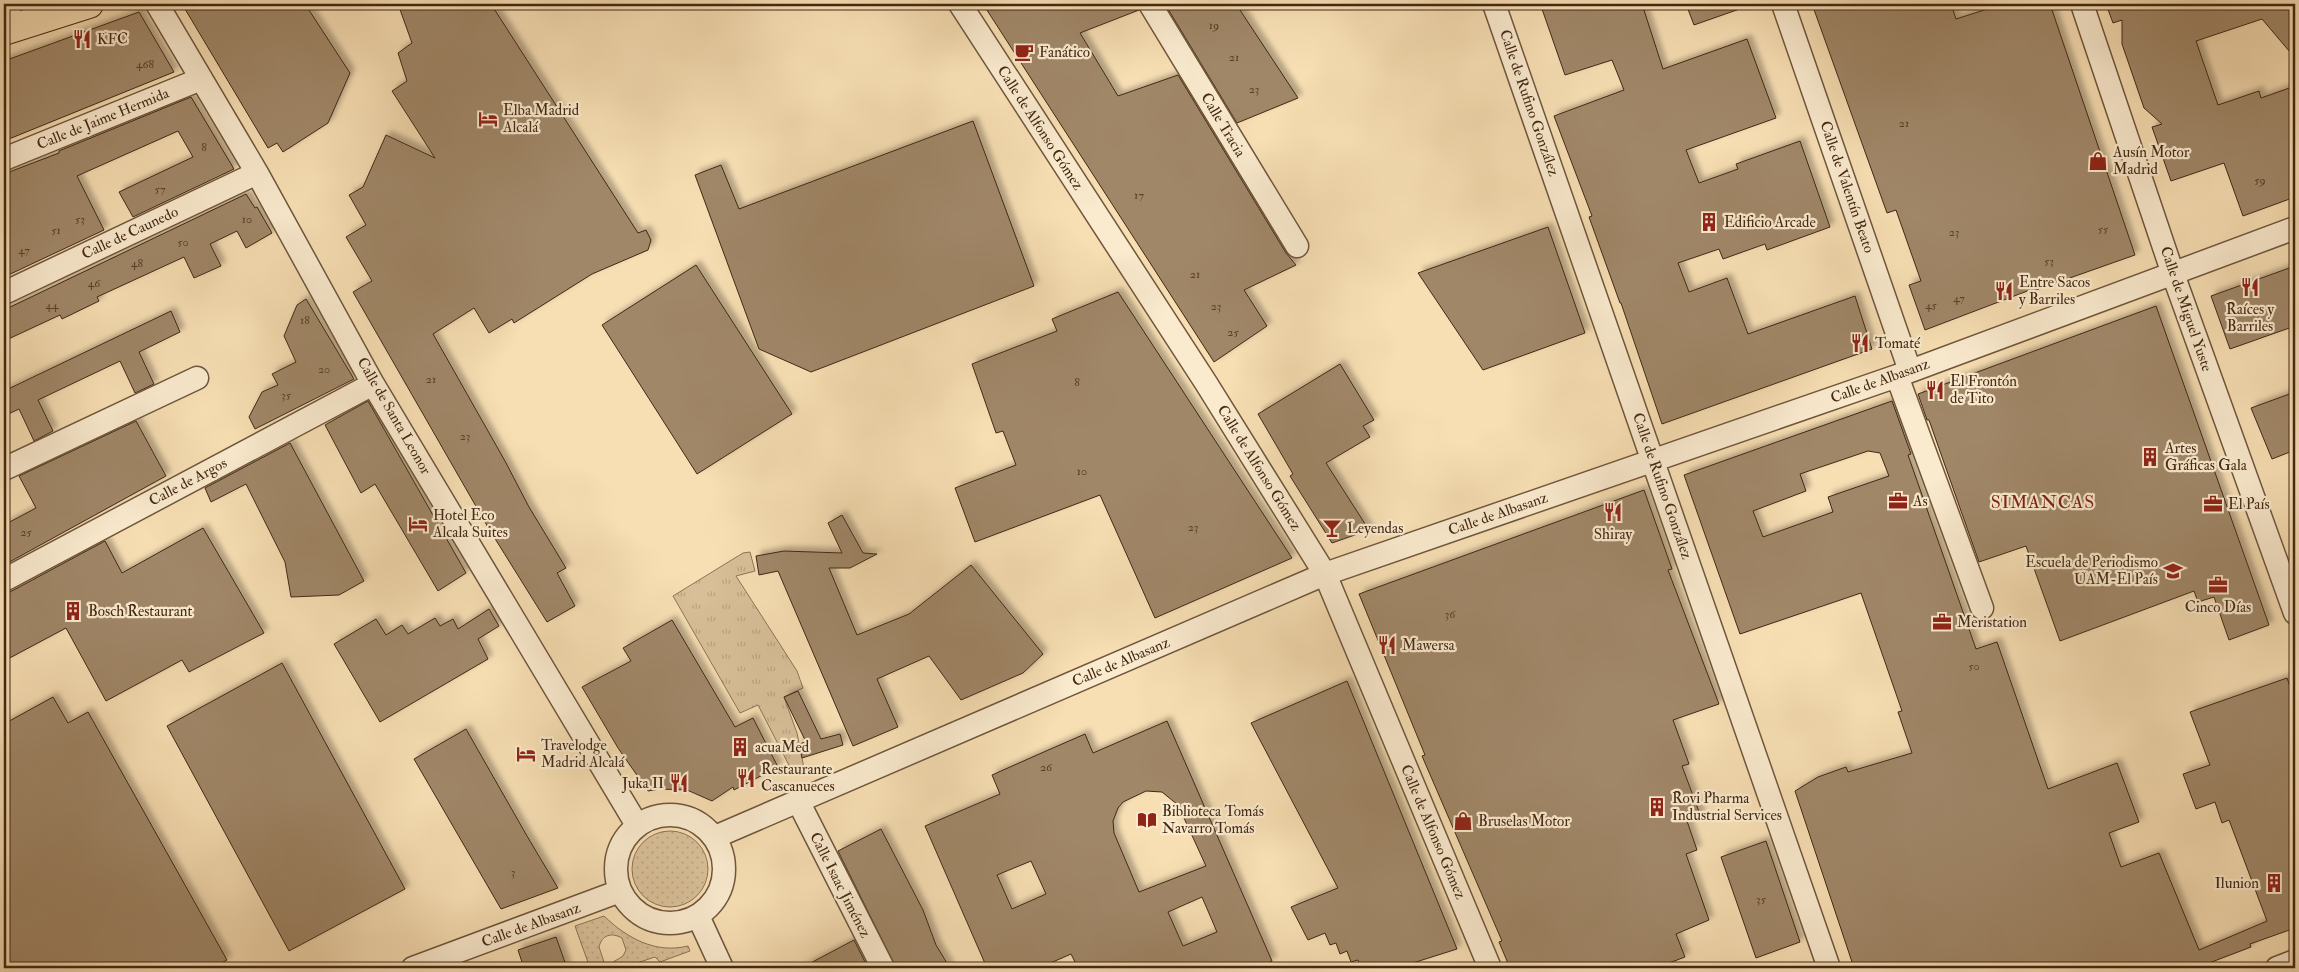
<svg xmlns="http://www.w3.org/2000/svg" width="2299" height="972" font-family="'IM FELL Double Pica',serif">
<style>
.grass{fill:url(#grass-tufts);stroke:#8d7456}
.garden{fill:url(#garden-dots);stroke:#8d7456}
.building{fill:#a08767;stroke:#422814;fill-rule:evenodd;filter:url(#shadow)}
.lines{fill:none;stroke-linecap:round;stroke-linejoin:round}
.street-casing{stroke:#6f563c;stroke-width:25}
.primary-casing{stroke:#422814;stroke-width:30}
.street{stroke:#faeace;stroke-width:22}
.primary{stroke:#f7deb3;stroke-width:28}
.labels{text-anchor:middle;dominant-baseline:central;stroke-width:4.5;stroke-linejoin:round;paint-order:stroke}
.number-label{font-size:12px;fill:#5a4029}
.poi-label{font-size:15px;fill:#422814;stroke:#faeace;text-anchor:start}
.street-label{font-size:15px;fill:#422814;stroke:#faeace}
.quarter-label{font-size:18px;letter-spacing:1px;fill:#7a1f14;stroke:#faeace}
</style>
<defs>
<pattern id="grass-tufts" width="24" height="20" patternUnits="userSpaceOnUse" patternTransform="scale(1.25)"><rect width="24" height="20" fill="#d8bf98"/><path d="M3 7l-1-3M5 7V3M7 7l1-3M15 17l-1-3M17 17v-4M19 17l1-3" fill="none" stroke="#bba482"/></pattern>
<pattern id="garden-dots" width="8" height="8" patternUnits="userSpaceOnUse" patternTransform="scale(1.25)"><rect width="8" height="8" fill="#d8bf98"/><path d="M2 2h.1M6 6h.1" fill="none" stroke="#bba482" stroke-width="1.8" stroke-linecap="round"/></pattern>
<filter id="shadow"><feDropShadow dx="4.5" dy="-4.5" stdDeviation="2.5" flood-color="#0004"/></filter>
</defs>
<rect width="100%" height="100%" fill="#f7deb3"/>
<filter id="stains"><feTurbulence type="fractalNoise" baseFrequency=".004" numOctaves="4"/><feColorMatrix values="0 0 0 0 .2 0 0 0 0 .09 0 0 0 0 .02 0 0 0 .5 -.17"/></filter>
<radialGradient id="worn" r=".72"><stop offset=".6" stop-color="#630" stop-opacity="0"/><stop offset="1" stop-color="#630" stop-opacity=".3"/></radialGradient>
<path class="grass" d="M750,552L755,571L736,576L797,671L803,688L784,697L797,733L804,768L793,773L758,705L740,713L673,596L743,553Z"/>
<path class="garden" d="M632 869a38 38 0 1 1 76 0a38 38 0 1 1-76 0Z
M604,916C627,938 655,954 688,946L690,951L660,962L655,957L622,968H612L610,964L623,956L626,950L622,938C611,932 602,935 599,947L606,968H590L575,926Z"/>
<path class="building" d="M182,4H305L350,73L328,123L283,152L277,143L268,148Z
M398,4H491L638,233L646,230L651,240L648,250L592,274L514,323L512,319L489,333L474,308L433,334L505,461L529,507L566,568L557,573L575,606L547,622L489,529L353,292L372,281L346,237L366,225L349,195L363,187L386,135L435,158L392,91L407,81L398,53L412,43Z
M983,4H1137L1139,10L1080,33L1118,96L1178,75L1286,253L1296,265L1244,290L1267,326L1214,362Z
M1165,4H1236L1298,98L1237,123Z
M1558,4H1642L1663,69L1747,39L1776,118L1686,150L1699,183L1738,169L1736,164L1800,141L1830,227L1767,250L1765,244L1723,259L1719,249L1678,263L1689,292L1727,278L1748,334L1855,296L1872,349L1662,424L1621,303H1620L1589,217L1592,216L1554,116L1624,90L1612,60L1565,75L1542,9Z
M1686,4H1747L1748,6L1694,25Z
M1812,4H1951L1956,19L2003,4H2050L2135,255L2030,292V290L1925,330L1909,285L1921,281L1896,210L1887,213Z
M2106,4H2295V58L2262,19L2196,41L2218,105L2259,91L2261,98L2295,86V197L2243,216L2224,163L2171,181L2152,127L2162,124L2144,108L2122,44V20L2113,23Z
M139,12L174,72L4,141V61Z
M191,97L234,169L133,217L119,192L193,157L178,131L77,176L104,230L4,277V174L59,153V151Z
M973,121L1034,286L811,372L759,349L695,175L721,165L739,209Z
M246,194L255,208L257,207L272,233L246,248L237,231L210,244L221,266L194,278L184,257L97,297L99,301L62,319L60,315L4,341V310Z
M1548,227L1585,333L1483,370L1418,273Z
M696,265L792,414L697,474L602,325Z
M2295,266V326L2230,349L2211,296Z
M1118,292L1292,558L1155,618L1100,495L975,542L955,488L1016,465L1003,431L996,433L972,364L1057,331L1052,319Z
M306,299L354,379L255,429L249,417L262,392L278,385L272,374L296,362L284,336L297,305Z
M2156,306L2269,625L2229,640L2214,597L2198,602L2194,591L2060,641L2026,546L1979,562L1929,420H1927L1918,394Z
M171,311L180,332L139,352L154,384L135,393L120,361L38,400L53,431L34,441L19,409L4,416V391Z
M1340,364L1374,420L1363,426L1370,437L1326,463L1369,530L1332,543L1290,476L1293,474L1258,414Z
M2295,392V450L2272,459L2251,408Z
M368,401L466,573L438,591L375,484L361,493L325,425Z
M1892,401L1911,454L1908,455L1976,649L1997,642L2048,789L2117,763L2139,822L2109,833L2121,867L2159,853L2199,950L2267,921L2229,820L2222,823L2215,802L2196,809L2183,774L2210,765L2190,712L2287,678L2295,701V928L2250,944L2251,947L2196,968H1854L1795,791L1818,777L1846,767L1848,772L1912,753L1898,712L1902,711L1861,593L1740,634L1684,475ZM1868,451L1880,453L1889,476L1828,497L1833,512L1763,537L1753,511L1806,491L1800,474Z
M136,421L166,476L4,565V525L36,508L19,476Z
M290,443L364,581L339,595L291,597L285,562L246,484L211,502L205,488Z
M1644,490L1672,569L1668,570L1719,704L1673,720L1689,764L1682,766L1701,817L1687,821L1697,850L1686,854L1709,920L1676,934L1685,957L1669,963L1671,968H1510L1499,942L1502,941L1422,756L1425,755L1359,594Z
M842,515L863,553L877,554L850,568H829L857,635L909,614L971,565L1043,654L1023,673L961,700L929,656L877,679L898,727L853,746L778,571L759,575L756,556L784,551L842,553L828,523Z
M203,528L264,633L189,672L182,660L106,701L66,628L4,661V593L10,592L105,541L122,573Z
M489,609L499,626L478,639L488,659L380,722L334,644L376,619L386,635L402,625L408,634L435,618L440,626L453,619L458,629Z
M672,620L735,727L753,718L778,767L734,790L733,787L712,801L687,790L660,789L648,791L618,748L582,687L631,661L623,648Z
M282,663L405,889L289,951L167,726Z
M1347,681L1457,949L1397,968H1361L1358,960L1351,962L1347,951L1340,954L1336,943L1330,945L1325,933L1308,940L1291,907L1338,888L1251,723Z
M798,691L821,739L840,734L843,745L802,758L799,744L806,742L784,697Z
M53,697L68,723L88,712L227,960L212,968H4V724Z
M1167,721L1272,961L1257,968H1078L1071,954L1039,968H987L925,826L1000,794L992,775L1046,751L1085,734L1093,753ZM1146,791L1162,792L1178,805L1206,866L1139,892L1114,833L1113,821L1118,808L1123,802ZM1031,861L1046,894L1012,909L997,875ZM1202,897L1217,932L1183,946L1168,912Z
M466,729L527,836L558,888L501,909L414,759Z
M881,829L923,910L936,945L950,968H896L838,851Z
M1766,841L1800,942L1756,958L1721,857Z
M556,937L567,968H524L518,950Z
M854,940L868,968H801Z"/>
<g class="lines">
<g class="street-casing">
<path id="street" d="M157,4L257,173L373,384L637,825
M960,4L1206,383L1325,574L1490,968
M1150,4L1297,246
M1494,4L1829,968
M1783,4L1910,371
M2082,4L2173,274L2295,613
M4,159L201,79
M4,293L257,173
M1897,376L1982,608
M4,469L197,378
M4,580L373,384
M798,801L883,968
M616 869a54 54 0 1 1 108 0a54 54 0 1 1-108 0Z
M715,837L1325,574L1897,376L2295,228
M698,916L722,968
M413,968L620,891
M2277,968L2295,961"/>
</g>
<g class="primary-casing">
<path id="primary" d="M4,5L8,4
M4,31L89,4"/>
</g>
<use href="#street" class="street"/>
<use href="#primary" class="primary"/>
</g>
<defs>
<g id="restaurant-bare" transform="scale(1.5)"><path d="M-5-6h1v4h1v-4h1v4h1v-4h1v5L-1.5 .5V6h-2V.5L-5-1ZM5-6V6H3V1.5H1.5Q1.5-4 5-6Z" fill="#8f2418" stroke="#faeace" stroke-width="2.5" paint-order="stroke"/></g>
<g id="cafe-bare" transform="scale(1.5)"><path d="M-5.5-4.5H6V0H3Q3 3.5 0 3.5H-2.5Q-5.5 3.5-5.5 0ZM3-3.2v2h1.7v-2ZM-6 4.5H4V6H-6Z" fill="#8f2418" stroke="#faeace" stroke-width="2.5" paint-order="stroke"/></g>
<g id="hotel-bare" transform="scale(1.5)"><path d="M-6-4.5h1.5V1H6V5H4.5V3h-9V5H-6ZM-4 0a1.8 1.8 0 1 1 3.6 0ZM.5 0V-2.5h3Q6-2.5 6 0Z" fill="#8f2418" stroke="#faeace" stroke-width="2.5" paint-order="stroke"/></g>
<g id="shop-bare" transform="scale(1.5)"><path d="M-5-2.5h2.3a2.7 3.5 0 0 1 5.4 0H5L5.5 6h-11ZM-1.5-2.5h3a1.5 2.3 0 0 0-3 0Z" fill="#8f2418" stroke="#faeace" stroke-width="2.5" paint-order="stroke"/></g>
<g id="building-bare" transform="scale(1.5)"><path d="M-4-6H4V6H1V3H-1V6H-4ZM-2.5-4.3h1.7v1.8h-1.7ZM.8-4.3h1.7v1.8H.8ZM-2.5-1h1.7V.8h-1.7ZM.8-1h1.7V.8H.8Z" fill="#8f2418" stroke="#faeace" stroke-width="2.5" paint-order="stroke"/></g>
<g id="office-bare" transform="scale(1.5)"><path d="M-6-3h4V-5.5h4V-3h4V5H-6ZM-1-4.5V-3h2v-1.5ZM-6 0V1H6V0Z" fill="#8f2418" stroke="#faeace" stroke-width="2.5" paint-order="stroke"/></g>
<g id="bar-bare" transform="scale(1.5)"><path d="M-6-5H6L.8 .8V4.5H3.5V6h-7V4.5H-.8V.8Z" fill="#8f2418" stroke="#faeace" stroke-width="2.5" paint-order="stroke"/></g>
<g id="university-bare" transform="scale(1.5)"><path d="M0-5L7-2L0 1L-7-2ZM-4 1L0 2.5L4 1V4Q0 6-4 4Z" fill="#8f2418" stroke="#faeace" stroke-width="2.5" paint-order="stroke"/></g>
<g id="library-bare" transform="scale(1.5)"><path d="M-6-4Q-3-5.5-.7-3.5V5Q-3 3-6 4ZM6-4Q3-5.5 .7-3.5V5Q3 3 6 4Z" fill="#8f2418" stroke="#faeace" stroke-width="2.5" paint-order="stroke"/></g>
</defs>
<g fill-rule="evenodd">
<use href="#restaurant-bare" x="82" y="39"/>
<use href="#cafe-bare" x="1024" y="52"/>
<use href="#hotel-bare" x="488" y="119"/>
<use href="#shop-bare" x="2098" y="161"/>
<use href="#building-bare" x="1709" y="222"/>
<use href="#restaurant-bare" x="2250" y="287"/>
<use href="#restaurant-bare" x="2004" y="291"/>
<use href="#restaurant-bare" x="1860" y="343"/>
<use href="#restaurant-bare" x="1935" y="390"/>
<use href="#building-bare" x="2150" y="457"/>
<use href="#office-bare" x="1898" y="501"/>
<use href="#office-bare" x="2213" y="504"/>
<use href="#restaurant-bare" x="1613" y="512"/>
<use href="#hotel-bare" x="418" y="524"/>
<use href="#bar-bare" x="1332" y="528"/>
<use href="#university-bare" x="2173" y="571"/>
<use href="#office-bare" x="2218" y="585"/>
<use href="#building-bare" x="73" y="611"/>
<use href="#office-bare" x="1942" y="622"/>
<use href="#restaurant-bare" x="1387" y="645"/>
<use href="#building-bare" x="740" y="747"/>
<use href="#hotel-bare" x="526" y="754"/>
<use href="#restaurant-bare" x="746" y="778"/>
<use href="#restaurant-bare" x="679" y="783"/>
<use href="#building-bare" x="1657" y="807"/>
<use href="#library-bare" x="1147" y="820"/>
<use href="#shop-bare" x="1463" y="821"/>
<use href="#building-bare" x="2274" y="883"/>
</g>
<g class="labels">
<g class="number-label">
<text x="1214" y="25">19</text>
<text x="1234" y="57">21</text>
<text x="145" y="64">468</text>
<text x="1254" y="89">23</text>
<text x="1904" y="123">21</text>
<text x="204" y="147">8</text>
<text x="2260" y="180">59</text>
<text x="160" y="189">57</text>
<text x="1139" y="195">17</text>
<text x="80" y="219">53</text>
<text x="247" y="219">10</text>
<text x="2103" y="229">55</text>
<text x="56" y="230">51</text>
<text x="1954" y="232">23</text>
<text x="183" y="242">50</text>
<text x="24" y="250">47</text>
<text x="2049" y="261">53</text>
<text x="137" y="263">48</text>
<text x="1195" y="274">21</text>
<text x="94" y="283">46</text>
<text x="1959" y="298">47</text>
<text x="52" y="305">44</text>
<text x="1931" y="305">45</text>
<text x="1216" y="306">23</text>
<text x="305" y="320">18</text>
<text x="1233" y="332">25</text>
<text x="324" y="369">20</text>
<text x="431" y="379">21</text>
<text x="1077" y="382">8</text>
<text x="286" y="395">35</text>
<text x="465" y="436">23</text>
<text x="1082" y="471">10</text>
<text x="1193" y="527">23</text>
<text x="26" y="532">25</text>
<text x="1450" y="614">36</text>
<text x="1974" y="666">50</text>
<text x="1046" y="767">26</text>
<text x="513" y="872">3</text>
<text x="1761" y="899">35</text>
</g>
<g class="poi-label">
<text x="97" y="39">KFC</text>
<text x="1039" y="52">Fanático</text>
<text x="503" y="110">Elba Madrid<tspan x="503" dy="17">Alcalá</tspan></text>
<text x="2113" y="152">Ausín Motor<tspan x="2113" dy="17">Madrid</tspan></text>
<text x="1724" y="222">Edificio Arcade</text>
<text x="2019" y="282">Entre Sacos<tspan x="2019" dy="17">y Barriles</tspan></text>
<text x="2250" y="309" text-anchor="middle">Raíces y<tspan x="2250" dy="17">Barriles</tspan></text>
<text x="1875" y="343">Tomaté</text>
<text x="1950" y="381">El Frontón<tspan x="1950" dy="17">de Tito</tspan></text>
<text x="2165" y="448">Artes<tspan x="2165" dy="17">Gráficas Gala</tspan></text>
<text x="1913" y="501">As</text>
<text x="2228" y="504">El País</text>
<text x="433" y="515">Hotel Eco<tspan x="433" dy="17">Alcala Suites</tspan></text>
<text x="1347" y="528">Leyendas</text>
<text x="1613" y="534" text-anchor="middle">Shiray</text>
<text x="2158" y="562" text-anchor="end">Escuela de Periodismo<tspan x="2158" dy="17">UAM-El País</tspan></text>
<text x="2218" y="607" text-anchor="middle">Cinco Días</text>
<text x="88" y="611">Bosch Restaurant</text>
<text x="1957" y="622">Meristation</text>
<text x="1402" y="645">Mawersa</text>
<text x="541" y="745">Travelodge<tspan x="541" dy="17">Madrid Alcalá</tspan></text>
<text x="755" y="747">acuaMed</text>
<text x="761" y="769">Restaurante<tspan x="761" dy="17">Cascanueces</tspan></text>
<text x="664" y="783" text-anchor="end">Juka II</text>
<text x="1672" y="798">Rovi Pharma<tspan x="1672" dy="17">Industrial Services</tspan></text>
<text x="1162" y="811">Biblioteca Tomás<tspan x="1162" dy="17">Navarro Tomás</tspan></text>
<text x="1478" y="821">Bruselas Motor</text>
<text x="2259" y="883" text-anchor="end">Ilunion</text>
</g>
<g class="street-label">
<text transform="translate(1529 103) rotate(71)">Calle de Rufino González</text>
<text transform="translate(103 119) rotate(-22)">Calle de Jaime Hermida</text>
<text transform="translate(1223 125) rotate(59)">Calle Tracia</text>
<text transform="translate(1040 128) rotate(57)">Calle de Alfonso Gómez</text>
<text transform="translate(1847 187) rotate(71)">Calle de Valentín Beato</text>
<text transform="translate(130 233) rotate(-25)">Calle de Caunedo</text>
<text transform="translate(2186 309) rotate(71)">Calle de Miguel Yuste</text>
<text transform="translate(1880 381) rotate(-20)">Calle de Albasanz</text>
<text transform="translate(394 416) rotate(60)">Calle de Santa Leonor</text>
<text transform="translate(1259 468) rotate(58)">Calle de Alfonso Gómez</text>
<text transform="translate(188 482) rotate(-28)">Calle de Argos</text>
<text transform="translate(1662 486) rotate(71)">Calle de Rufino González</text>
<text transform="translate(1498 514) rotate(-19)">Calle de Albasanz</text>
<text transform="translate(1121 662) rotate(-23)">Calle de Albasanz</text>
<text transform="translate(1433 832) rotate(67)">Calle de Alfonso Gómez</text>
<text transform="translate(840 885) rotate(63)">Calle Isaac Jiménez</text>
<text transform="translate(531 925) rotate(-20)">Calle de Albasanz</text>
</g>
<g class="quarter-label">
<text x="2043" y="502">SIMANCAS</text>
</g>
</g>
<rect width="2299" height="972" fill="none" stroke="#f7deb3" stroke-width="20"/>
<rect x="5" y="5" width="2289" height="962" fill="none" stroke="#422814" stroke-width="2.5"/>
<rect x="10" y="10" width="2279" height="952" fill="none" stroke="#422814"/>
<rect width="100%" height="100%" filter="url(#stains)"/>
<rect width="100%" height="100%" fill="url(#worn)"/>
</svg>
